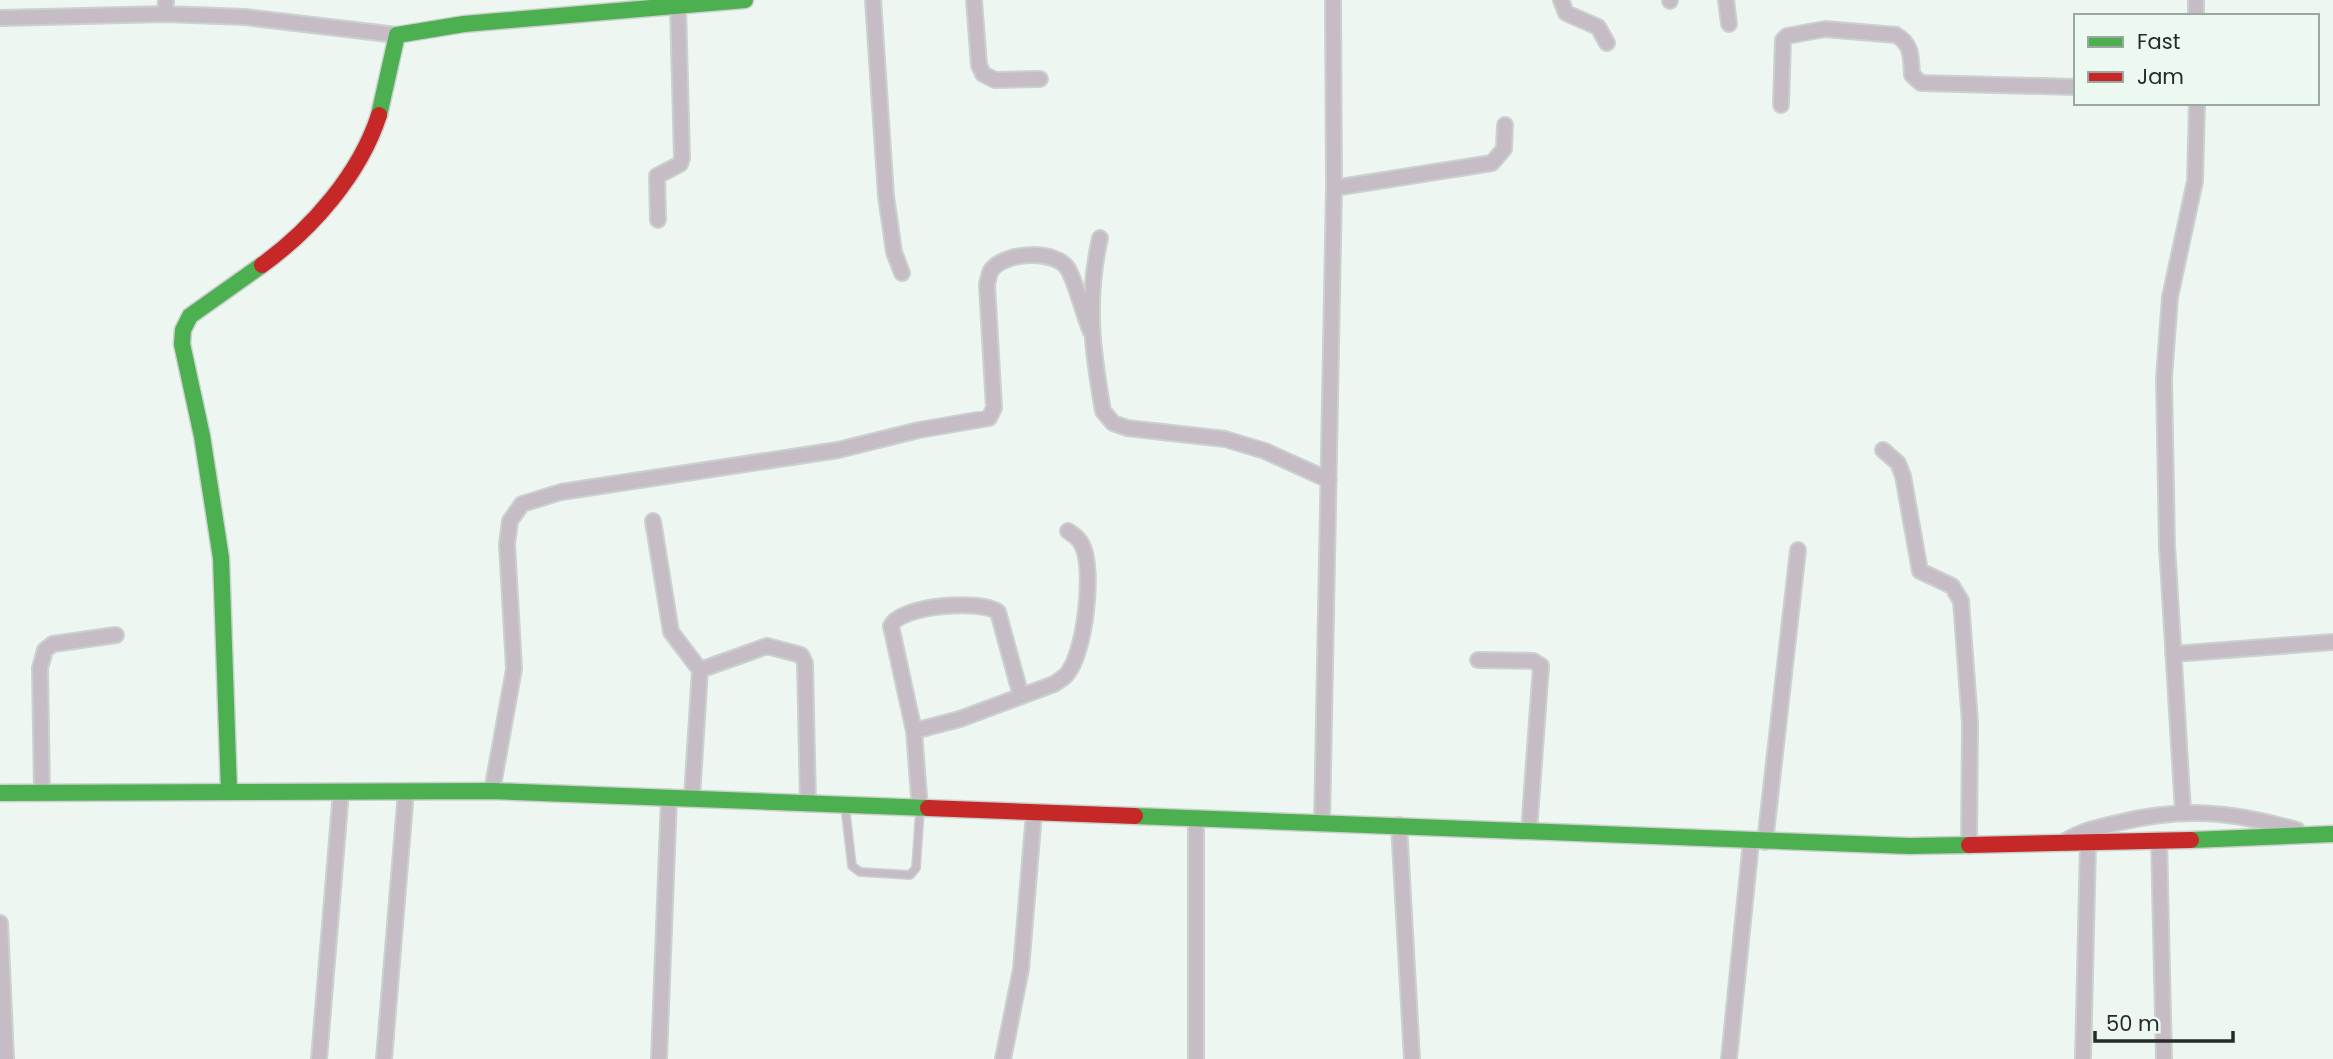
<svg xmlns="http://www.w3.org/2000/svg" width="2333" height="1059" font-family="Poppins,sans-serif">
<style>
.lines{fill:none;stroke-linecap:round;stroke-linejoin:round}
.lane-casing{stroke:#cbd1ce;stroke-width:10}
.street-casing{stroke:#cbd1ce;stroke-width:18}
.fast-casing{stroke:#cbd1ce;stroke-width:19}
.jam-casing{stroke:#cbd1ce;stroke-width:19}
.lane{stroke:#c6bcc6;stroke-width:7}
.street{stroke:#c6bcc6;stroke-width:14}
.fast{stroke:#4caf50;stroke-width:16}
.jam{stroke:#c62828;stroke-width:16}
</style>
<rect width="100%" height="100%" fill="#eef6f2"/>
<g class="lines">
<g class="lane-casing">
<path id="lane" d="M845,806L852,866L860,872L910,875L916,868L920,810"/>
</g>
<g class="street-casing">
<path id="street" d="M873,0L886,196L894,252L902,273
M974,0L979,65L983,74L995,80L1040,79
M1561,0L1566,13L1598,27L1607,43
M1670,0V1
M1726,0L1729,24
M2196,0V16
M165,14L166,0
M0,18L165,14L245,17L397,35
M1781,105L1783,40L1787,36L1825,29L1896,35C1912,44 1911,57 1912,75L1921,83L2076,87
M1334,188L1492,163L1504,149L1505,125
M658,220L657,176L680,164L682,158L678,7
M1100,238C1086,301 1092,349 1103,411L1113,423L1127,428L1225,439L1265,451L1329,480
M1883,450L1898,463L1903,476L1920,571L1952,586L1961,601L1970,723L1969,846
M653,521L671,632L700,670L692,797
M2173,654L2333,642
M1478,660L1533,661L1541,666L1529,831
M700,670L767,646L801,655L805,663L808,804
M914,731L891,626C900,605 981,599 998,612L1021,696
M492,791L514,669L507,544L510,521L522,504L561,492L838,450L919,430L989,418L994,408L987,285C988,280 989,273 992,269C1006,252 1056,249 1068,269C1077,285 1083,314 1091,332
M42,792L40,668L45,650L53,644L116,635
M920,809L914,731L960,719L1054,684C1058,681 1064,678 1067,674C1085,653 1094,572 1083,547C1080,539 1075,536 1068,531
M2183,811L2167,546L2164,378L2170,297L2195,181L2197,103
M1322,824L1334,188L1333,0
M1399,825L1412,1059
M2159,840L2164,1059
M1765,842L1798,550
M2062,843C2080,831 2096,828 2117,823C2183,807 2231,811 2297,830
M0,923L6,1059
M319,1059L341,791
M384,1059L406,791
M659,1059L669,797
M1003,1059L1021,969L1034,813
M1196,1059V819
M1729,1059L1751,842
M2083,1059L2088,844"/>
</g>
<g class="fast-casing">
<path id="fast" d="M379,115L397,35L464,24L745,0
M229,791L221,558L202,436L182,344L183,330L190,316L262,265
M0,793L492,791L928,808
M1135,816L1909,846L1969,845
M2191,840L2333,834"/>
</g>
<g class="jam-casing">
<path id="jam" d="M262,265C312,229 360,174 379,115
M928,808L1135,816
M1969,845L2191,840"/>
</g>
<use href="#lane" class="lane"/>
<use href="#street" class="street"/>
<use href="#fast" class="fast"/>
<use href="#jam" class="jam"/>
</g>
<rect x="2074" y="14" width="245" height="91" fill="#ebf9f1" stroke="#9ca7a1" stroke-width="2"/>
<rect x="2088" y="37" width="35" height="10" fill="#4caf50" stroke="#9ca7a1" stroke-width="2"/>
<text x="2137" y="49" font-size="21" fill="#262b28">Fast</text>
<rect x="2088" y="72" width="35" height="10" fill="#c62828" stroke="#9ca7a1" stroke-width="2"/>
<text x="2137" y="84" font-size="21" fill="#262b28">Jam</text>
<path d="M2095 1031v10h138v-10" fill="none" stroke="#262b28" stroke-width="3.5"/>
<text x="2106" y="1031" font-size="21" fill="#262b28" stroke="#ebf9f1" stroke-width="5" paint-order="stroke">50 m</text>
</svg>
